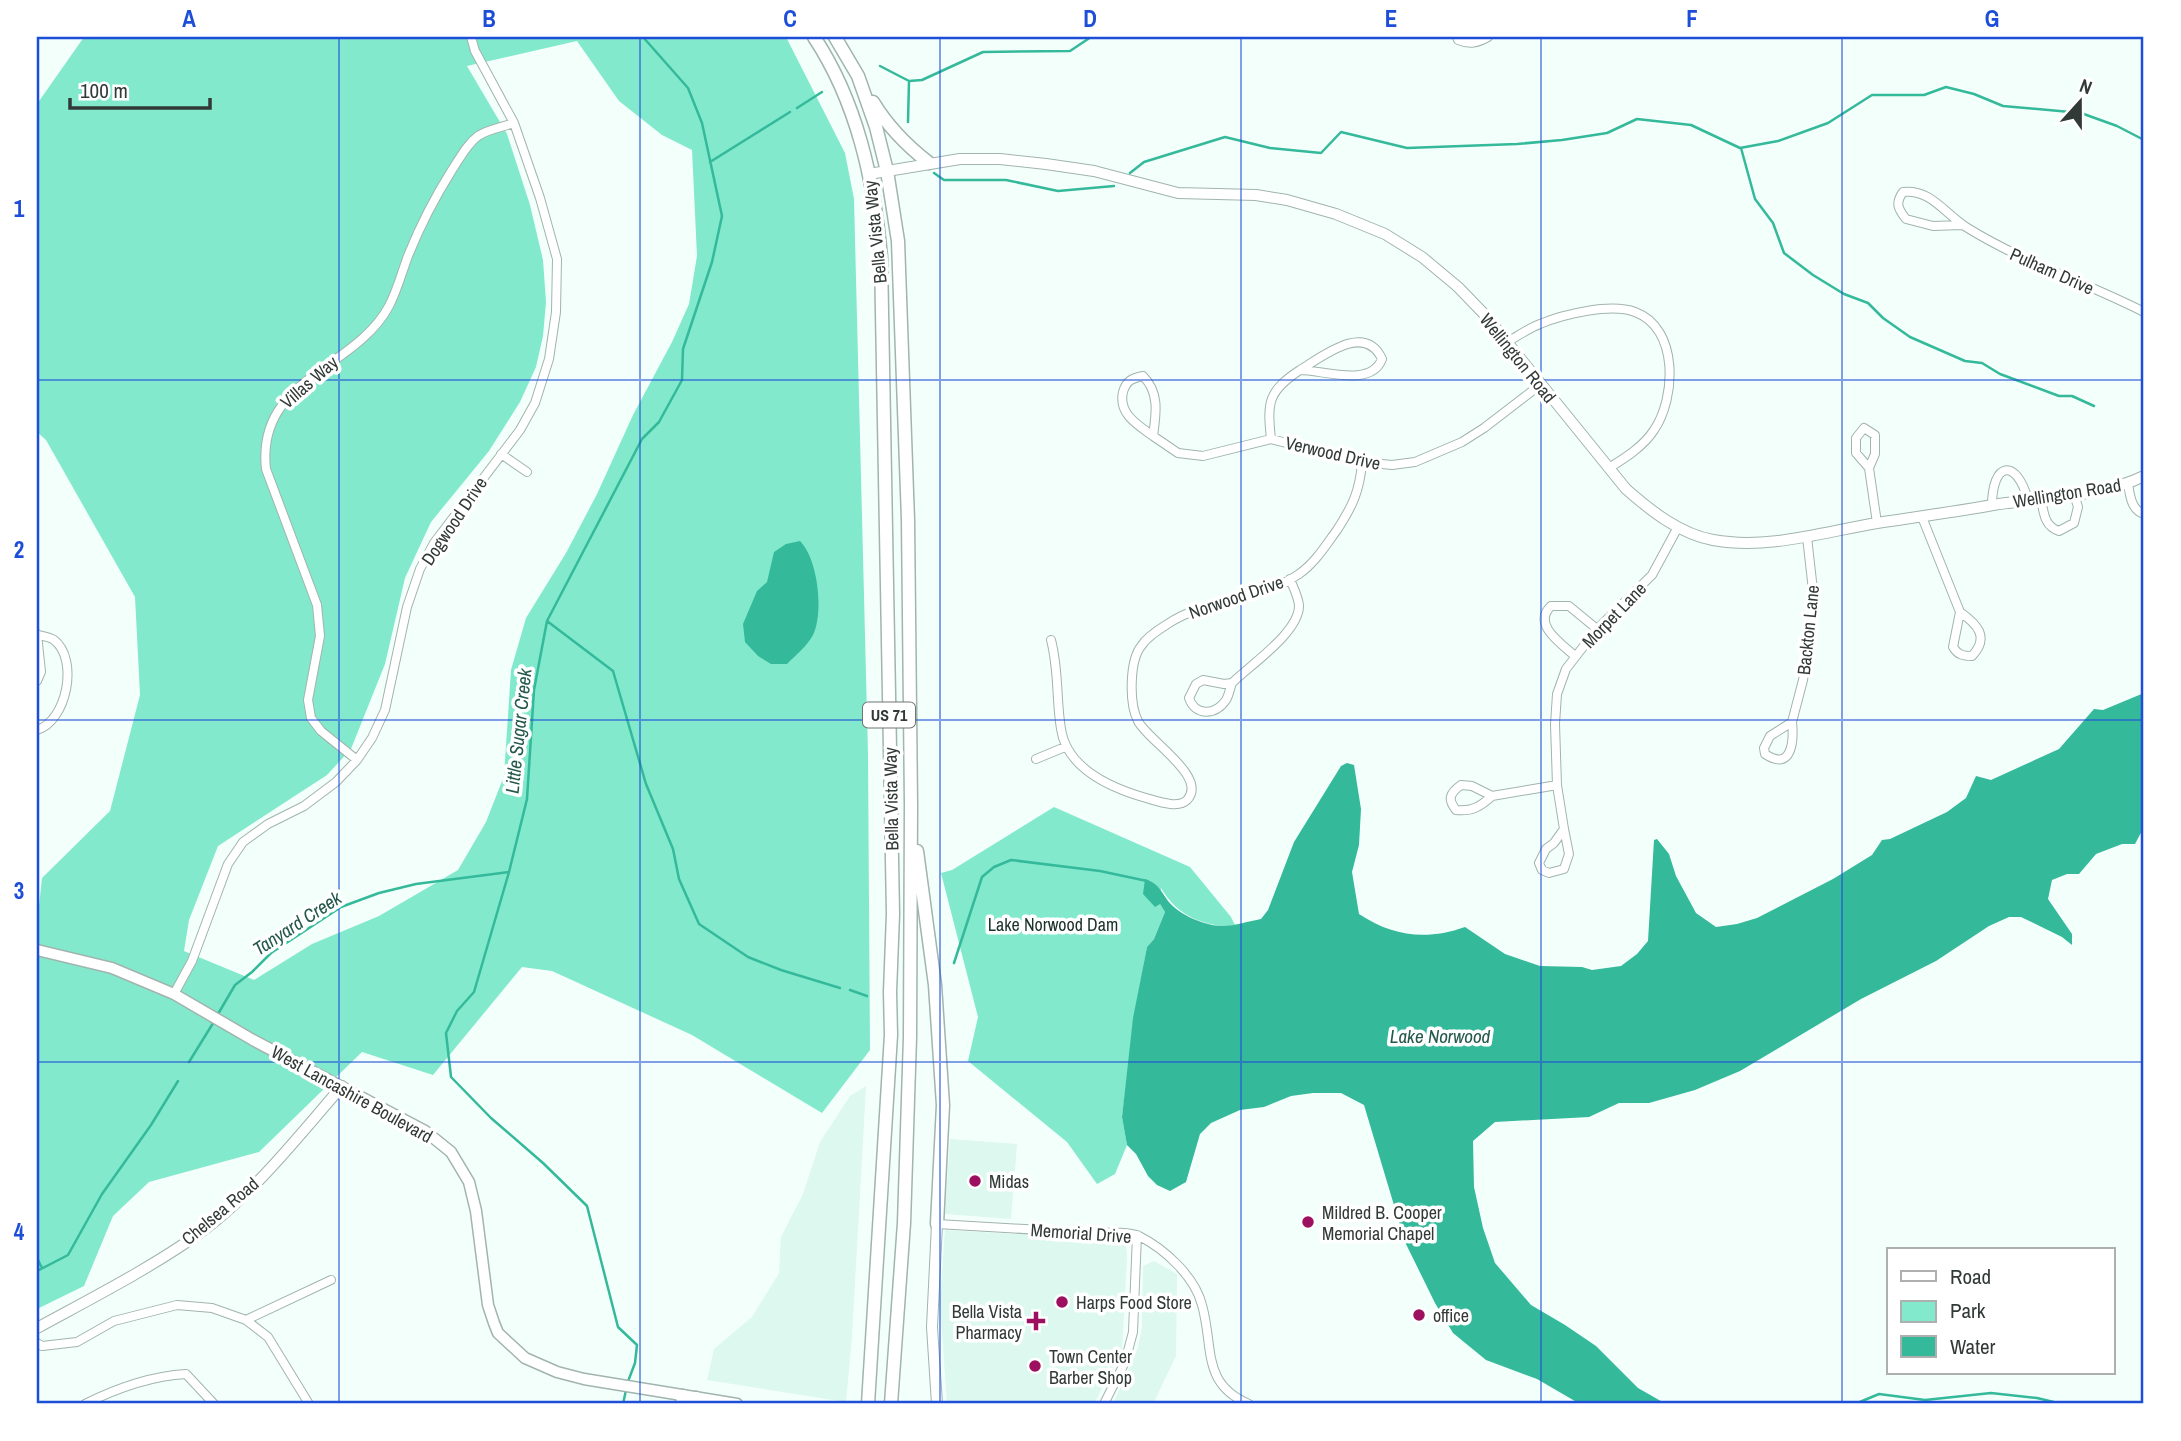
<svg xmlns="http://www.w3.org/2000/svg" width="2181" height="1441" font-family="'Archivo Narrow',sans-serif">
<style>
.built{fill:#dcf8ef}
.green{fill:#83e9cd;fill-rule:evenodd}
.water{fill:#35b99b}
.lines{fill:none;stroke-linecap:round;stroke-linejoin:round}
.stream{stroke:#35b99b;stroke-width:2.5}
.minor-casing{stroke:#a1b4ae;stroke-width:10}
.tertiary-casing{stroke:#a1b4ae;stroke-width:12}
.secondary-casing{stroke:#a1b4ae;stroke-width:13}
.primary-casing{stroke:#a1b4ae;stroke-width:15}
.minor{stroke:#fff;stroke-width:8}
.tertiary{stroke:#fff;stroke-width:10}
.secondary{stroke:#fff;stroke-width:10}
.primary{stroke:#fff;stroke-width:12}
.grid{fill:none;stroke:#1d4ed8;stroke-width:2;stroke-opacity:0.55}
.poi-dot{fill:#9c105f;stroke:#fff;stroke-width:2.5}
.labels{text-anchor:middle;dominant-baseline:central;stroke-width:7;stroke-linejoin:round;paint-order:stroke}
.shield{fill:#fff;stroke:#707573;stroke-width:2}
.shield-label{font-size:16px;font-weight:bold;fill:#323a37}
.street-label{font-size:18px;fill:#323a37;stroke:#fff}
.park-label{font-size:18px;fill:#1b312b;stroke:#fff}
.poi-label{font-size:18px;fill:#323a37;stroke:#fff;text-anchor:start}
.water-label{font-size:19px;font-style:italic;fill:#24584b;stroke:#fff}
.neatline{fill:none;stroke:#1d4ed8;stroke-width:2.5}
.grid-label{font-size:23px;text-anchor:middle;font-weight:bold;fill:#1d4ed8}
</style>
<rect width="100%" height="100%" fill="#f3fffb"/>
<path class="built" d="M866,1086L852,1336L846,1402L707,1380L714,1349L752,1317L779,1273L781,1237L803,1194L820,1142L850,1096Z
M950,1139L1017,1144L1011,1219L945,1214Z
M945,1230L1120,1240L1126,1243L1127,1258L1122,1349L1094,1404H947L940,1303Z
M1154,1261L1177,1274L1176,1356L1153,1404H1113L1138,1348L1142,1327L1143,1266Z"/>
<path class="green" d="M84,37H786L845,153L854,199L868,754L870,1050L822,1113L692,1035L552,971L522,967L433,1075L362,1052L259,1152L149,1182L113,1216L84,1286L37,1309V924L42,878L110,811L140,695L135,597L46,440L37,432V104ZM577,41L619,101L662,135L692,150L697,256L689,304L672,342L633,415L597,494L566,553L526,618L511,670L504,776L486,822L458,870L379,916L312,944L254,980L184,951L189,920L218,846L327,775L351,749L385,664L405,578L431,522L489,451L520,402L536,367L543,336L546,302L543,260L530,205L507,134L467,66Z
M1054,807L1190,867L1231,917L1236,927C1203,926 1178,917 1161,888L1160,904L1165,912L1154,939L1147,947L1135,1011L1122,1117L1127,1145L1115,1174L1097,1184L1067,1142L968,1061L978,1017L941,873L952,870Z"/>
<path class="water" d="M800,541C818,559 824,612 813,635C807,646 796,655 787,664H771L758,656L745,642L743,624L757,591L767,582L774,552L786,544Z
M2144,693V827L2135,844H2122L2096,854L2079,874H2067L2052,880L2048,899L2072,934V945L2062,937L2021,917H2009L1989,926L1936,961L1861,999L1740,1071L1695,1090L1649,1103H1619L1589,1117L1495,1122L1473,1141L1474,1187L1483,1228L1495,1263L1531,1305L1565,1325L1596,1346L1638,1388L1666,1404H1580L1537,1379L1486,1360L1453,1333L1435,1303L1405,1242L1364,1105L1341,1093H1313L1291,1096L1264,1107L1240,1110L1211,1123L1200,1134L1186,1182L1170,1191L1157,1185L1148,1176L1136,1154L1127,1145L1122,1117L1133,1018L1147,947L1154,939L1165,912L1160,904L1155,907L1143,894L1145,879C1158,883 1161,891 1168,901C1179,915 1205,926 1223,926C1235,926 1249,921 1261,919L1268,910L1294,842L1341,766L1347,763L1354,765L1361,809L1359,845L1352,872L1359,914C1392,936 1426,941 1465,927L1505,954L1540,966L1582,967L1592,970L1621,966L1637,954L1648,941L1654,840L1657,839L1669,854L1676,876L1696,913L1716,927L1737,924L1757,918L1833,879L1872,855L1882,840L1890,839L1947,812L1966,798L1976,776L1991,780L2059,749L2094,709L2103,710Z"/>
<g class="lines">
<path class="stream" d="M880,66L909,81L922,80L983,52L1070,51L1091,37
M797,108L822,92
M908,122L909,81
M1741,148L1755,199L1773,223L1784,253L1813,275L1844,294L1868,303L1883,318L1910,337L1965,361L1982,363L2000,374L2059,396H2072L2094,406
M710,162L790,112
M934,173L944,180H1006L1058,191L1114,186
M1130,173L1144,162L1225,137L1270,148L1321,153L1341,132L1407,148L1517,144L1562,140L1607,133L1637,119L1691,125L1740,148L1778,141L1828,123L1872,95H1924L1946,87L1974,94L2003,106L2081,113L2117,126L2144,140
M547,621L613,671L646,784L673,849L679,879L699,924L748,957L781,970L840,988
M954,963L982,877L994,867L1011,860L1100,871L1147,881
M850,990L867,996
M218,1014L235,985L252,972L271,953L341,907L379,893L416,884L509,872
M189,1062L215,1020
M37,1258L42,1268
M37,1271L68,1255L102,1194L151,1125L178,1081
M627,1384L635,1363L637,1345L618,1327L587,1206L543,1163L491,1118L451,1077L446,1033L457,1011L474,992L509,872L527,799L534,690L547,621L642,439L659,422L682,380L683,349L712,262L722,216L702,123L688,88L643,37
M623,1404L626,1390
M1855,1404L1879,1394L1925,1400L1991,1393L2037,1398L2062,1404"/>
<g class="minor-casing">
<path id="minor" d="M1457,37L1458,40C1470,45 1477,43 1488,37
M1962,225L1933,226L1906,219C1898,209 1895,203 1903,192C1931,189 1944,213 1966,227C2022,262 2085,282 2144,312
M1507,342C1518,336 1529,328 1540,324C1564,314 1611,303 1635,312C1679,328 1676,398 1654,430C1644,446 1625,458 1609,468
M1153,436C1138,425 1118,414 1123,392C1126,381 1132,378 1143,376C1160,393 1156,414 1153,436L1178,453L1203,456L1271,439L1362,462L1392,465L1415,462L1462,442L1484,428L1540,385
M1271,439C1267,402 1268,391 1300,370C1323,370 1371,388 1382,359C1365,322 1323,356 1300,370
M501,454L527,472
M1869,468L1856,453V438L1864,428L1875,435V454L1869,468L1877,523
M2128,484C2130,495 2131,510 2144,514
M2041,499C2044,513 2044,526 2059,531L2074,523L2078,507L2074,494
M1992,506C1992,462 2016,457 2028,500
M1922,517L1960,612L1953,647C1958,655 1963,656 1972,656C1990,637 1977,624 1960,612
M37,634L41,672L37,681
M1051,640C1059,670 1056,699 1061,729C1067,769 1111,788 1146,798C1157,801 1178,809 1187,800C1209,777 1147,740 1138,721C1129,704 1129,660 1142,645C1147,637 1158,630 1166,625C1204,598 1262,600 1299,574C1315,563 1326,545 1337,530C1352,507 1360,491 1362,462
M1575,656C1560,643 1532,624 1551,606H1569L1597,629
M1232,683C1230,688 1229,695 1226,700C1215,716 1195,716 1189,698L1196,684L1203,680L1224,684L1232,683C1250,665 1300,632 1299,605C1298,596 1293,587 1290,579
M1792,722C1794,741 1792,772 1765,754L1764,748L1770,736L1792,722L1803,680L1814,599L1807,537
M37,730C67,721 79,659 54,640C50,637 43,636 38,635
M1036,759L1065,747
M357,760L321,731L311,718L308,700L320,636L317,605L266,469C256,378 355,370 389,306C397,291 402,272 408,256C420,226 435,197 452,170C460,158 467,144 478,136C488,129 503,127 514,123
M1492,796C1481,806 1472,812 1456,810C1447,799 1450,793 1461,785L1472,786L1492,796L1557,785
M1564,829L1569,854L1564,869L1549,873L1542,870L1539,863L1546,849L1554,843L1564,829L1557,785L1555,724L1557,694L1566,669L1597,629L1652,575L1678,527
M174,994L192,961L228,864L243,842L268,824L304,806L336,782L357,760L372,738L385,710L407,607L420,569L434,543L520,430L535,403L549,359L556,312L557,259L540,198L514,123L475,51L471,37
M937,1224C988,1227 1040,1230 1091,1233C1105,1233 1127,1231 1139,1236C1165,1249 1195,1277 1202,1305C1214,1347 1201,1384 1249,1404
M246,1320L331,1280
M37,1343L42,1346L77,1342L114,1321L177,1305L212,1308L246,1320L268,1337L309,1404
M85,1404C115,1389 152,1376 186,1374L214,1404
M1104,1404L1125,1362L1133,1332L1137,1235"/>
</g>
<g class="tertiary-casing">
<path id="tertiary" d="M869,174L960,159H1000L1046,164L1094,171L1178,193L1256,195L1287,200L1336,214L1385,234L1422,257L1458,287L1486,316L1626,489C1651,511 1680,534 1713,540C1768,550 1823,532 1877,523C1915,517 1954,512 1993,505C2042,497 2099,498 2144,476
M937,1224L932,1327L937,1404
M37,1328C92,1298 149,1269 200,1233C254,1193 298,1137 342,1086"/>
</g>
<g class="secondary-casing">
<path id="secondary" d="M37,950L112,968L174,994L253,1040L425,1131L451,1152L469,1182L476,1211L488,1305L494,1323L498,1333L525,1358L557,1372L584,1379L737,1404"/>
</g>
<g class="primary-casing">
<path id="primary" d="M814,37C857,102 874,180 881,257L893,914L890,992L891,1035L868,1404
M835,37L858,76L876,127L887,171L898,241L908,520L911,805L910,1037L904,1223L891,1404
M873,102C888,127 906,145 929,163
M917,851L935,985L943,1105L937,1224
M682,1404L683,1396
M695,1404L696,1398"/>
</g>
<use href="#minor" class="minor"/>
<use href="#tertiary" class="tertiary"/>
<use href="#secondary" class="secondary"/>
<use href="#primary" class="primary"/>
</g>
<path class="grid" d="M339,37V1404M640,37V1404M940,37V1404M1241,37V1404M1541,37V1404M1842,37V1404M37,380H2144M37,720H2144M37,1062H2144"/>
<g class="poi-dot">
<circle cx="975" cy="1181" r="7"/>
<circle cx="1308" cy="1222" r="7"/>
<circle cx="1062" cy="1302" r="7"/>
<circle cx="1419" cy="1315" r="7"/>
<path d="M1032.5 1310.5h7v7h7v7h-7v7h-7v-7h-7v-7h7z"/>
<circle cx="1035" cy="1366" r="7"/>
</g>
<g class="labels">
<rect class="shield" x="863" y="702.5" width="52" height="25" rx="5"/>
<g class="shield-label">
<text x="889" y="715">US 71</text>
</g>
<g class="street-label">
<text transform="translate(875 232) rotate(-96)">Bella Vista Way</text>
<text transform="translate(2052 271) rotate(24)">Pulham Drive</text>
<text transform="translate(1518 358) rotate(51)">Wellington Road</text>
<text transform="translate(309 382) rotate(-41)">Villas Way</text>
<text transform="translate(1333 453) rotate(13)">Verwood Drive</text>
<text transform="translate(2067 493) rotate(-9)">Wellington Road</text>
<text transform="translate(454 521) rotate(-56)">Dogwood Drive</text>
<text transform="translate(1236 597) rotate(-19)">Norwood Drive</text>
<text transform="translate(1614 615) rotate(-46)">Morpet Lane</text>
<text transform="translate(1808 630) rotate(-84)">Backton Lane</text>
<text transform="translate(891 799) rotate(-91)">Bella Vista Way</text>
<text transform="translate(352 1094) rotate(29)">West Lancashire Boulevard</text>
<text transform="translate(220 1211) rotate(-40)">Chelsea Road</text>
<text transform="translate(1081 1233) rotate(4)">Memorial Drive</text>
</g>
<g class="park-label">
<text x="1053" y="924">Lake Norwood Dam</text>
</g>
<g class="poi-label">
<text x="989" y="1181">Midas</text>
<text x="1322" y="1212">Mildred B. Cooper<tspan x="1322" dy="21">Memorial Chapel</tspan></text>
<text x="1076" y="1302">Harps Food Store</text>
<text x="1022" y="1311" text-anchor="end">Bella Vista<tspan x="1022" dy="21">Pharmacy</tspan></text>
<text x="1433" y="1315">office</text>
<text x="1049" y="1356">Town Center<tspan x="1049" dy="21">Barber Shop</tspan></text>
</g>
<g class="water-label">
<text transform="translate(518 731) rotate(-84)">Little Sugar Creek</text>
<text transform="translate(297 923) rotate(-33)">Tanyard Creek</text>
<text x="1440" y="1036">Lake Norwood</text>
</g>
</g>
<rect width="2181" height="1441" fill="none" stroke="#ffffff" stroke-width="77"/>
<rect x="1887" y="1248" width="228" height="126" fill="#ffffff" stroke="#adb0af" stroke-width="2"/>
<rect x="1901" y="1271" width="35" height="10" fill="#ffffff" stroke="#adb0af" stroke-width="2"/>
<text x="1950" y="1284" font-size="21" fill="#323a37">Road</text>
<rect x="1901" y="1301" width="35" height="21" fill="#83e9cd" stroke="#adb0af" stroke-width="2"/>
<text x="1950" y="1318" font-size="21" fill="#323a37">Park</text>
<rect x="1901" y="1336" width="35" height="21" fill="#35b99b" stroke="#adb0af" stroke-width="2"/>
<text x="1950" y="1354" font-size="21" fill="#323a37">Water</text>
<g transform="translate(2080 102) rotate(21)" stroke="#ffffff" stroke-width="5" paint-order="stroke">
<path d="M0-5L12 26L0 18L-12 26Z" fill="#323a37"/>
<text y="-10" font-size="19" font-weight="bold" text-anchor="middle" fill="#323a37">N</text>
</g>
<path d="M70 98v10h140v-10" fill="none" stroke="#323a37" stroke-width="3.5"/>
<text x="80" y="98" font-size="21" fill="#323a37" stroke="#ffffff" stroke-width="5" paint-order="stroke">100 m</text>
<rect x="38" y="38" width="2104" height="1364" class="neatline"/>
<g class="grid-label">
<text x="189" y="27">A</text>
<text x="489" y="27">B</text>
<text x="790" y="27">C</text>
<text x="1090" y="27">D</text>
<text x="1391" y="27">E</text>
<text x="1692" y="27">F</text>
<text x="1992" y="27">G</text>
<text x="19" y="217">1</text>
<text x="19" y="558">2</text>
<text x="19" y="899">3</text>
<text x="19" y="1240">4</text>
</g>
</svg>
